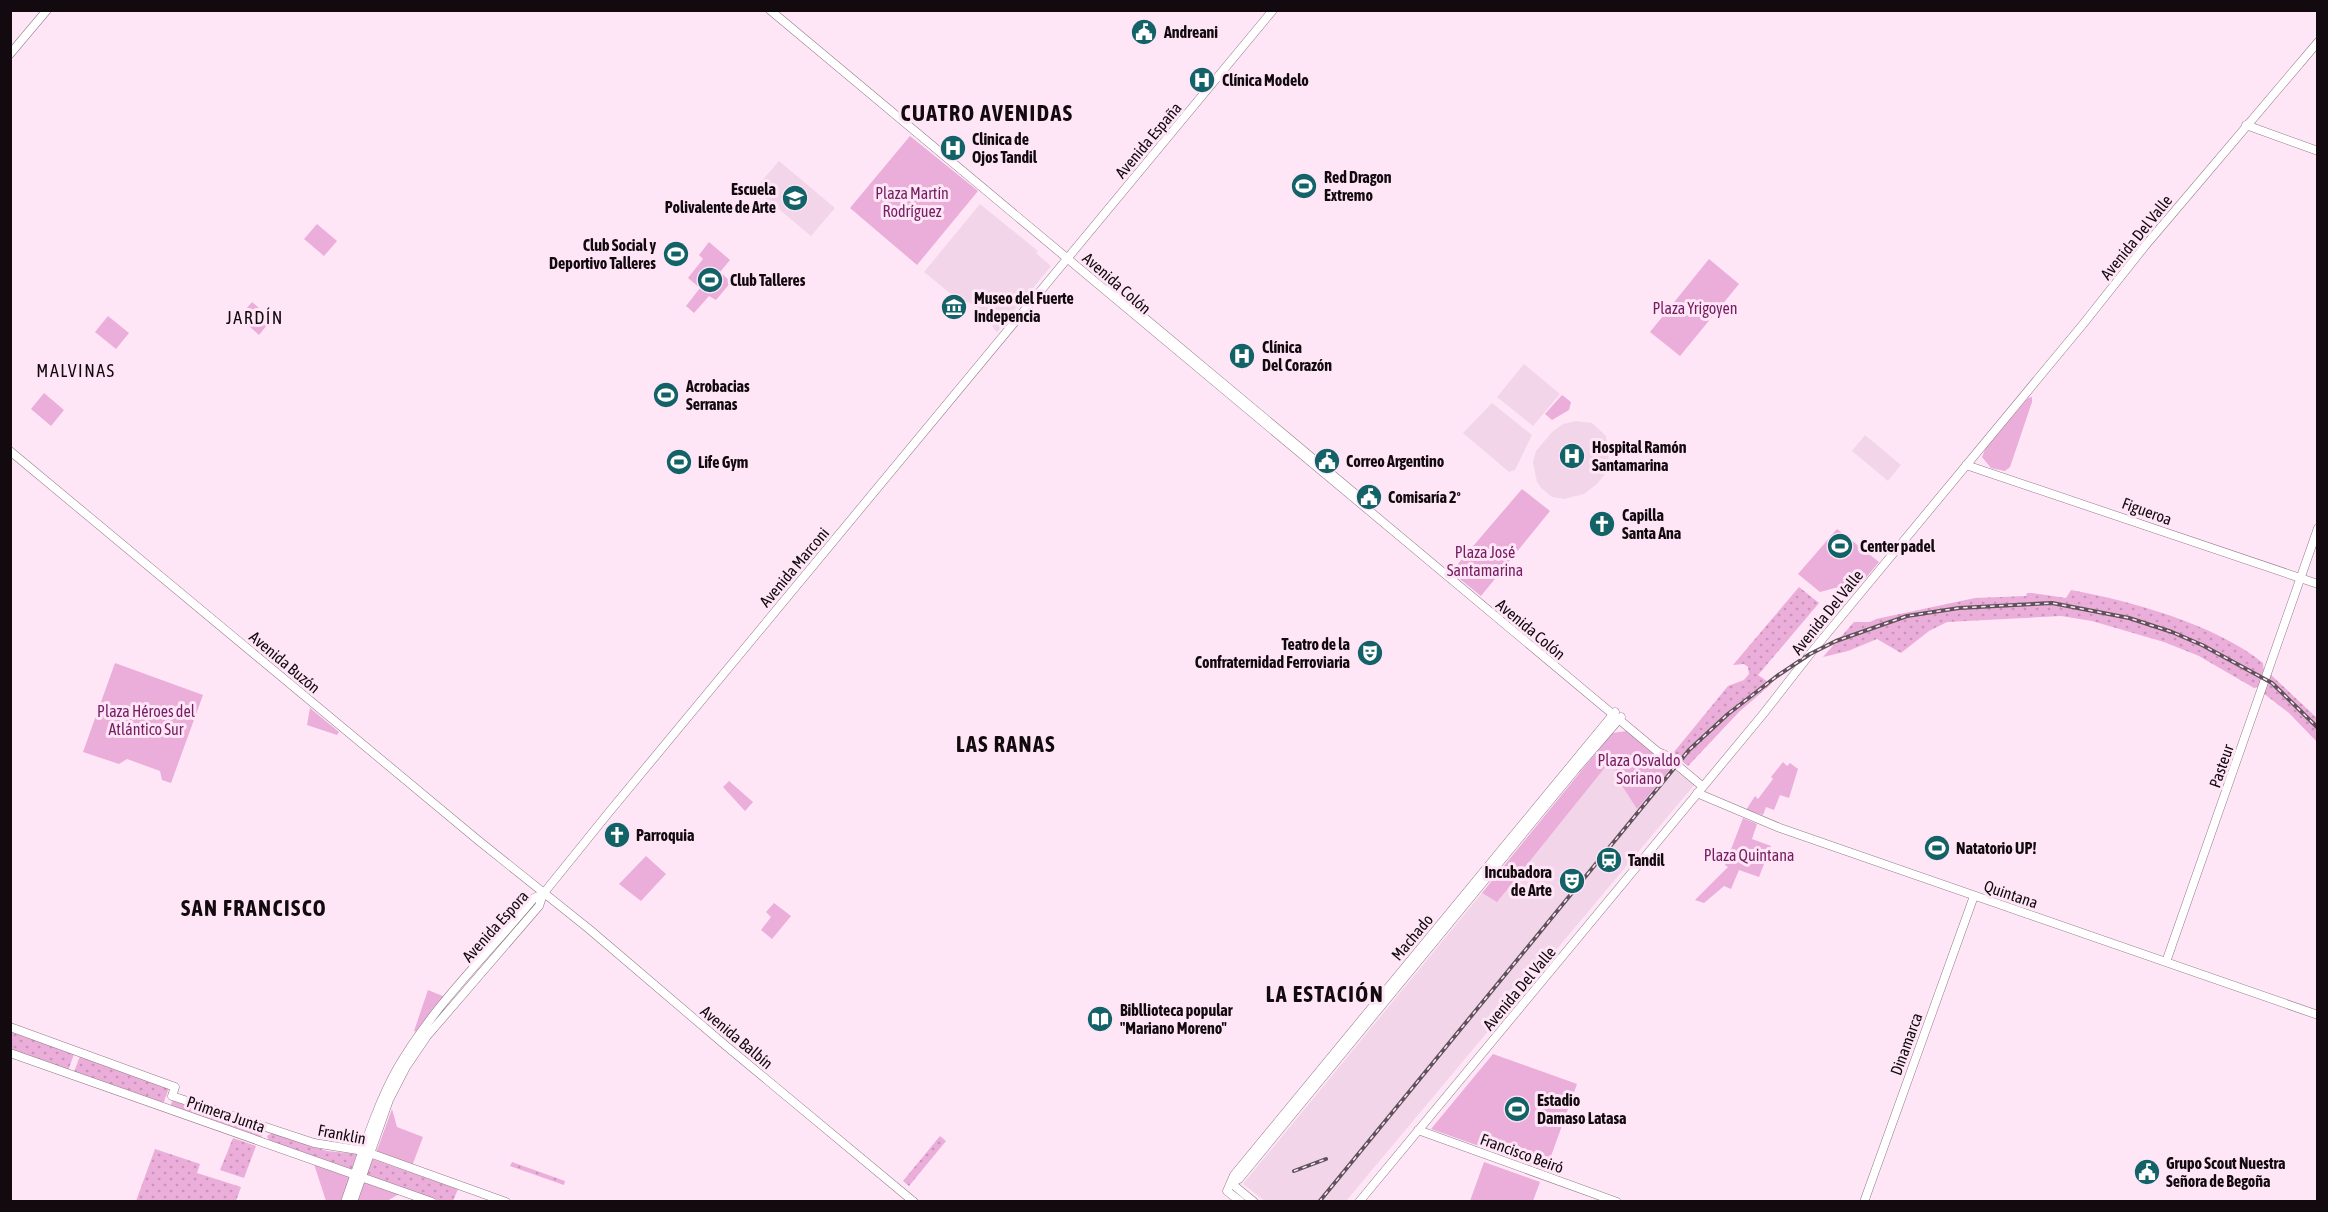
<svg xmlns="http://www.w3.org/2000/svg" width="2328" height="1212" font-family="'Asap Condensed',sans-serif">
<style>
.built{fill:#f2d5e9}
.grass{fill:url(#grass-dots)}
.park{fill:#ebadd9}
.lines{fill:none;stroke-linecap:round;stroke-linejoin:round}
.secondary-casing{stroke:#917c8a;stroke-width:9}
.secondary{stroke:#fff;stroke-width:8}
.rail-casing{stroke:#5f525a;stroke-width:4}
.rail{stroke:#fee6f6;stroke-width:1.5;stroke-dasharray:4.5;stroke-linecap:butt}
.labels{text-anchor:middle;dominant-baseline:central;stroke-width:6;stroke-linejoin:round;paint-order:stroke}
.poi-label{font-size:16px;font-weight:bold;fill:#120a0f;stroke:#fee6f6;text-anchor:start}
.street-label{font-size:16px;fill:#120a0f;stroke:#fee6f6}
.park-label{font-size:16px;fill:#741d62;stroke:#fee6f6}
.neighbourhood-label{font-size:18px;letter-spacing:1.5px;fill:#120a0f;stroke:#fee6f6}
.district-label{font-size:22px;font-weight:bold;letter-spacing:1.5px;fill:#120a0f;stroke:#fee6f6}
</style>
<defs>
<pattern id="grass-dots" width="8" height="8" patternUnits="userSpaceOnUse" patternTransform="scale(1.5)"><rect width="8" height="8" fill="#ebadd9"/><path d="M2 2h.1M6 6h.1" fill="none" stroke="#c894b9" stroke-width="1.8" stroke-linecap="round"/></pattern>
</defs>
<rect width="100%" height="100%" fill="#fee6f6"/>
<path class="built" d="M779,161L835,208L811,236L755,189Z
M980,204L1038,251L1036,253L1051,266L997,332L993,328L992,322L969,302L962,303L924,272Z
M1524,364L1560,394L1533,426L1497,397Z
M1492,403L1532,435L1515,470L1509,472L1463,433Z
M1576,421L1592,423L1606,436L1609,461L1605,474L1597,484L1584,494L1564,499L1552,497L1541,488L1537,482L1533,462L1536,451L1552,432L1563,424Z
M1865,435L1901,465L1888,481L1852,451Z
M1607,765L1615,767L1617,778L1637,808L1672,767L1695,784L1346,1201H1265L1243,1184L1482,893L1497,901Z"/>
<path class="grass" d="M1799,587L1819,603L1758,675L1771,684L1739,712L1688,766L1675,756L1674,752L1728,686L1744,680L1749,674L1748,667L1744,664L1733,665Z
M2071,590C2131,601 2215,624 2263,663L2264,673L2259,687L2254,688L2199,656L2164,642L2092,621L2061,616L1947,622L1929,631L1901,653L1877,639L1848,651L1823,657L1854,622H1870L1876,619L1975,598L2026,596L2027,593H2032L2066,598Z
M2270,674L2317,718V742L2289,713L2263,693Z
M11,1032L74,1054L68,1071L11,1050Z
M80,1056L169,1088L163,1104L74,1072Z
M272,1133L327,1151L357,1154L351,1171L269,1141L267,1136Z
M940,1136L946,1141L909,1186L903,1181Z
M233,1138L256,1146L244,1178L220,1170Z
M155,1149L200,1164L197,1173L241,1187L236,1201H136Z
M372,1159L458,1189L453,1201H440L366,1175Z
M512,1162L565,1181L564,1185L510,1166Z"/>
<path class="park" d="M910,136L978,191L917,265L850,208Z
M317,224L337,241L324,256L304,239Z
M709,242L730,260L720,272L731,282L716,300L709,296L694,313L686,306L700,288L688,278L703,259L699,255Z
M1709,259L1739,284L1680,356L1650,332Z
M252,302L272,319L259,335L239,317Z
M108,316L129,333L116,349L95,332Z
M44,393L64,410L51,426L31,409Z
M1562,395L1571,402L1569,410L1552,420L1545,414Z
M2032,397V402L2010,467L2005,471L1991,468L1982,457L1986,447L2028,398Z
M1522,489L1550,511L1481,596L1451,572Z
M1837,529L1879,562L1864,580L1820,592L1798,574Z
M115,663L203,695L171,783L162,780L160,771L127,759L119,764L83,752Z
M310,708L339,732L337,735L307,725Z
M1627,731L1672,767L1637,809L1617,778L1615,768L1607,765L1497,902L1482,893L1612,733Z
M1783,762L1787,766L1790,763L1798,769L1789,798L1780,795L1774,810L1766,807L1763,815L1746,810L1755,796L1758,799L1773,779L1771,777Z
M729,781L753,802L745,811L723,787Z
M1743,818L1757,824L1752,839L1771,846L1759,877L1739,870L1731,889L1724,886L1704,903L1695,900L1728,867L1725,865Z
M646,856L666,874L641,901L619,884Z
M774,903L791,916L772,939L761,930L771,917L766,912Z
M428,990L445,997L417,1032L414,1031Z
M1493,1054L1577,1084L1546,1170L1431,1129Z
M173,1099L264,1130L261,1138L170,1107Z
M392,1109L397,1127L423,1137L412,1166L376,1153Z
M1484,1162L1540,1182L1533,1201H1470Z
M314,1164L350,1177L341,1201H326Z
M363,1182L399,1194L387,1201L356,1202Z"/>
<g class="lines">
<g class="secondary-casing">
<path id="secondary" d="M770,10L1658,752L1665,755L1702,786
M10,54L47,10
M2246,125L2318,151
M1110,289L1365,502
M10,451L479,841L589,929L725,1045L914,1202
M1966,465L2318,584
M1697,793L1780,828L2318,1015
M2166,962L2318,528
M10,1027L175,1087L172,1096L314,1143L364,1151L506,1202
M10,1053L432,1202
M1418,1130L1617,1202
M1231,1183L1239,1179L1576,769L1621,717
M1231,1183L1254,1202
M345,1202C361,1158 374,1110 397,1069C433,1006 488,954 534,898L543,894
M353,1202L389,1100L406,1067L427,1036L539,906L543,894L610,811L1273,10
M1241,1202L1227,1191L1234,1175L1615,712
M1359,1202L1764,713L1810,654L2084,323L2145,246L2318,42
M1864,1202L1974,896"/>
</g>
<use href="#secondary" class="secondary"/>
<g class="rail-casing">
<path id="rail" d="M1294,1171L1326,1159
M1319,1202L1689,750L1728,714L1777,676L1810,654L1836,641L1907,616L1959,608L2052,603L2129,618L2172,632L2202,645L2272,683L2318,728"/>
</g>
<use href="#rail" class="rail"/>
</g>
<defs>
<g id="civic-disc" transform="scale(1.35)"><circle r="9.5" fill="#126268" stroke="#fee6f6"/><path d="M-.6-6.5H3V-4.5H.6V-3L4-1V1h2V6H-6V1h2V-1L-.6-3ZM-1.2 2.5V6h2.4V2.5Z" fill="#fff"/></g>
<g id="hospital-disc" transform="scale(1.35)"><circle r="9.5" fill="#126268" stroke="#fee6f6"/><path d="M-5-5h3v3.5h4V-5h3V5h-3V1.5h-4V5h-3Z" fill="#fff"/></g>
<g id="stadium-disc" transform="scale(1.35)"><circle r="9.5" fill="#126268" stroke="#fee6f6"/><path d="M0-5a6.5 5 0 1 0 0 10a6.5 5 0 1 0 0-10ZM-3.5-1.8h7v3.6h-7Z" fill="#fff"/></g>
<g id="school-disc" transform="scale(1.35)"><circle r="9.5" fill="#126268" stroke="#fee6f6"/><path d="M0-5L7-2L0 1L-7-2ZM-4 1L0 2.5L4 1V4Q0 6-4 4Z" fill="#fff"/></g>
<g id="museum-disc" transform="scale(1.35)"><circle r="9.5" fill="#126268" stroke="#fee6f6"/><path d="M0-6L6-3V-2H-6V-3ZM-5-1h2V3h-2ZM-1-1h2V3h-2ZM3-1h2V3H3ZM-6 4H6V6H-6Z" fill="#fff"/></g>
<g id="church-disc" transform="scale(1.35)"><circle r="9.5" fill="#126268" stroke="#fee6f6"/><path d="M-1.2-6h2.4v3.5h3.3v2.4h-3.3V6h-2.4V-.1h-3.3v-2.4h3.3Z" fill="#fff"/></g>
<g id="theatre-disc" transform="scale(1.35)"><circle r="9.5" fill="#126268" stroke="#fee6f6"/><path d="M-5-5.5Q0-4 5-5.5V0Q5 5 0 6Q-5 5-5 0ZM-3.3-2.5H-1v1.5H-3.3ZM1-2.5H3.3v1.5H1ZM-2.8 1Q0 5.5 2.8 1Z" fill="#fff"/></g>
<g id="station-disc" transform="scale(1.35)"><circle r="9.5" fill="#126268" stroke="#fee6f6"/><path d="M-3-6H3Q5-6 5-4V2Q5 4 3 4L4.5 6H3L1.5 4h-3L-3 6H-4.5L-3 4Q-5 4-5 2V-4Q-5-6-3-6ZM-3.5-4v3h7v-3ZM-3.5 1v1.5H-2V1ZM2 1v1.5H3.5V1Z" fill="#fff"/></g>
<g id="library-disc" transform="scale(1.35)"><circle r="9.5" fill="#126268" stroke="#fee6f6"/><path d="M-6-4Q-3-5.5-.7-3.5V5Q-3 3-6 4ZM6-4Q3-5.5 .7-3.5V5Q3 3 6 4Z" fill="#fff"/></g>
</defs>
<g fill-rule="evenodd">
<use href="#civic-disc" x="1144" y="32"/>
<use href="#hospital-disc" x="1202" y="80"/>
<use href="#hospital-disc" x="953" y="148"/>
<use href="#stadium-disc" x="1304" y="186"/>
<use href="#school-disc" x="795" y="198"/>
<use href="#stadium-disc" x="676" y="254"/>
<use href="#stadium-disc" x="710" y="280"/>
<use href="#museum-disc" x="954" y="307"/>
<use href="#hospital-disc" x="1242" y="356"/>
<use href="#stadium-disc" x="666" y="395"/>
<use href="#hospital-disc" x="1572" y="456"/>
<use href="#civic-disc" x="1327" y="461"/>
<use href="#stadium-disc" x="679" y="462"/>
<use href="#civic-disc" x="1369" y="497"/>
<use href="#church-disc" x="1602" y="524"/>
<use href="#stadium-disc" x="1840" y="546"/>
<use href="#theatre-disc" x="1370" y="653"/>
<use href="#church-disc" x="617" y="835"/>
<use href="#stadium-disc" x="1937" y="848"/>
<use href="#station-disc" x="1609" y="860"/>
<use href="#theatre-disc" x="1572" y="881"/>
<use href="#library-disc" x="1100" y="1019"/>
<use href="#stadium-disc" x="1517" y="1109"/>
<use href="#civic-disc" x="2147" y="1172"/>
</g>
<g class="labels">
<g class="poi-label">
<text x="1164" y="32">Andreani</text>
<text x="1222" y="80">Clínica Modelo</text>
<text x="972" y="139">Clinica de<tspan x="972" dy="18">Ojos Tandil</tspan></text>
<text x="1324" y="177">Red Dragon<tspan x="1324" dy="18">Extremo</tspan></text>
<text x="776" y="189" text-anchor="end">Escuela<tspan x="776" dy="18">Polivalente de Arte</tspan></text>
<text x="656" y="245" text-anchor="end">Club Social y<tspan x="656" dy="18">Deportivo Talleres</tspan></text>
<text x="730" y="280">Club Talleres</text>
<text x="974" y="298">Museo del Fuerte<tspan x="974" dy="18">Indepencia</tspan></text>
<text x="1262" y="347">Clínica<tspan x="1262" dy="18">Del Corazón</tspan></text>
<text x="686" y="386">Acrobacias<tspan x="686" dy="18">Serranas</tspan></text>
<text x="1592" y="447">Hospital Ramón<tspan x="1592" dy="18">Santamarina</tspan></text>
<text x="1346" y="461">Correo Argentino</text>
<text x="698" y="462">Life Gym</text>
<text x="1388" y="497">Comisaría 2º</text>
<text x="1622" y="515">Capilla<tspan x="1622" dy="18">Santa Ana</tspan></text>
<text x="1860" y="546">Center padel</text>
<text x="1350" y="644" text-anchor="end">Teatro de la<tspan x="1350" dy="18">Confraternidad Ferroviaria</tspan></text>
<text x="636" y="835">Parroquia</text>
<text x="1956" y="848">Natatorio UP!</text>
<text x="1628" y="860">Tandil</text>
<text x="1552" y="872" text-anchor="end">Incubadora<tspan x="1552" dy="18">de Arte</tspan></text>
<text x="1120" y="1010">Bibllioteca popular<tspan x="1120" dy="18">"Mariano Moreno"</tspan></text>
<text x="1537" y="1100">Estadio<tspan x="1537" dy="18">Damaso Latasa</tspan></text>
<text x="2166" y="1163">Grupo Scout Nuestra<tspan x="2166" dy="18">Señora de Begoña</tspan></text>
</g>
<g class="street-label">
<text transform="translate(1148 140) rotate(-50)">Avenida España</text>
<text transform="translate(2136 237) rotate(-51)">Avenida Del Valle</text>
<text transform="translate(1117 283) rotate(41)">Avenida Colón</text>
<text transform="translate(2147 511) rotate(20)">Figueroa</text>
<text transform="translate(794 567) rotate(-50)">Avenida Marconi</text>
<text transform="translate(1827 612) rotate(-51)">Avenida Del Valle</text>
<text transform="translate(1531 629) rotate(40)">Avenida Colón</text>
<text transform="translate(285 662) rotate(40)">Avenida Buzón</text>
<text transform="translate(2221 766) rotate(-71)">Pasteur</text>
<text transform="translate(2011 894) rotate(19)">Quintana</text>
<text transform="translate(495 926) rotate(-48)">Avenida Espora</text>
<text transform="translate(1412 937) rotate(-50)">Machado</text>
<text transform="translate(1519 988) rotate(-50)">Avenida Del Valle</text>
<text transform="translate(737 1037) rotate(40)">Avenida Balbín</text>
<text transform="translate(1906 1044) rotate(-70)">Dinamarca</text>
<text transform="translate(226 1114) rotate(19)">Primera Junta</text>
<text transform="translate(342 1134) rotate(11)">Franklin</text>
<text transform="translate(1522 1153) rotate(20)">Francisco Beiró</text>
</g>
<g class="park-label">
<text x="912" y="193">Plaza Martín<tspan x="912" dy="18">Rodríguez</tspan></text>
<text x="1695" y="308">Plaza Yrigoyen</text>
<text x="1485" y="552">Plaza José<tspan x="1485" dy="18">Santamarina</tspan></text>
<text x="146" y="711">Plaza Héroes del<tspan x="146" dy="18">Atlántico Sur</tspan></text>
<text x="1639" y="760">Plaza Osvaldo<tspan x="1639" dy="18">Soriano</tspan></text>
<text x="1749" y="855">Plaza Quintana</text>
</g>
<g class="neighbourhood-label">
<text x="255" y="317">JARDÍN</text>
<text x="76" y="370">MALVINAS</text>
</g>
<g class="district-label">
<text x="987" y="113">CUATRO AVENIDAS</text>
<text x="1006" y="744">LAS RANAS</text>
<text x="254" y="908">SAN FRANCISCO</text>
<text x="1325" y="994">LA ESTACIÓN</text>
</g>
</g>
<rect width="2328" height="1212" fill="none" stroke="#120a0f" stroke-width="24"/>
</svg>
